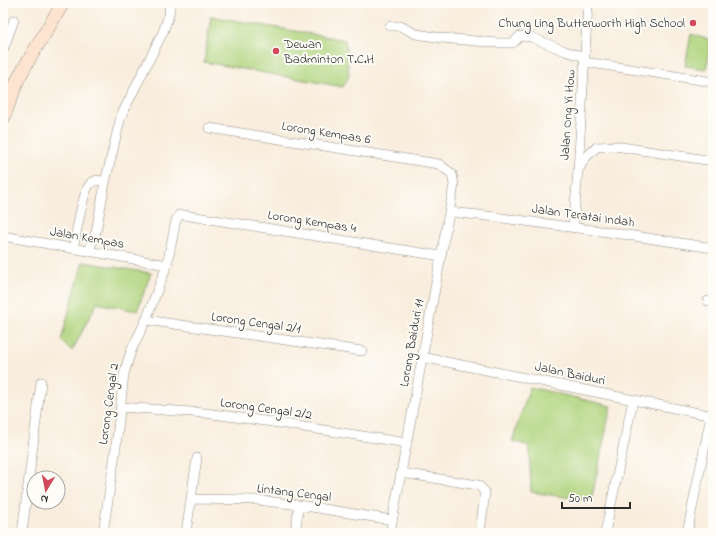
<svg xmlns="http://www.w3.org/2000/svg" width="716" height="536" font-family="'Indie Flower',sans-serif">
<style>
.green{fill:#b0d47e;stroke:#6e8054}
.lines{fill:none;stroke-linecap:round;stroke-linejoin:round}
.minor-casing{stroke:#928c84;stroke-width:10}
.secondary-casing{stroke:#928c84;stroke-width:14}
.minor{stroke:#fff;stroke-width:9}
.secondary{stroke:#fde4d0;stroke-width:13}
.poi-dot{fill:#d1495b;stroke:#fdfcf7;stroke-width:1.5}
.labels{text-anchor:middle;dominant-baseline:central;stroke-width:4;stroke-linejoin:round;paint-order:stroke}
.poi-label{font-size:13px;fill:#2b2b2b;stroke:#fdfcf7;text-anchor:end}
.street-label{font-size:13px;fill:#2b2b2b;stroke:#fdfcf7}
</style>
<rect width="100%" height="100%" fill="#fdfcf7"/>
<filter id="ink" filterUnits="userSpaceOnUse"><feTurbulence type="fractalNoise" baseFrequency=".025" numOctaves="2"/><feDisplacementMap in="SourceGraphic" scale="8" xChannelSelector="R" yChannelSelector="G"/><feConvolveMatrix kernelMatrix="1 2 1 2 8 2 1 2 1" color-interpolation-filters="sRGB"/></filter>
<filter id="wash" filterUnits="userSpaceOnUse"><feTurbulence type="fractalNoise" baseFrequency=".012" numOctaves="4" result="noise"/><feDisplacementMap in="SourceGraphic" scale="16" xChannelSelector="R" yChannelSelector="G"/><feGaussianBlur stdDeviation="0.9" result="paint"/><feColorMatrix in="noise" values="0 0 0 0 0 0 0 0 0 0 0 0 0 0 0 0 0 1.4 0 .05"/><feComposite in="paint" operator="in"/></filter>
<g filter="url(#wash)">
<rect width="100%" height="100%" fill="#f9eddd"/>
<path class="green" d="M211,16L345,40L349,76L343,87L204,62Z
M691,34L712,41L706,69L685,66Z
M83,262L151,273L137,311L97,303L72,351L61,340Z
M530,387L611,406L591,501L531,492L529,446L512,441Z"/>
</g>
<g filter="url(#ink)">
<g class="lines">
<g class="minor-casing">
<path id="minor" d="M390,26H400L416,34L442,38L498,43H513L520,36L531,37L565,51L585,57
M3,50L14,20
M585,62L713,82
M209,128L439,164L452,174L454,185L390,533
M579,169L585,158L597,147L615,146L713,161
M105,183L121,116L163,32L169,15L170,3
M449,212L479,215L608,232L713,248
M573,228L578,171L588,3
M3,236L167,265
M73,248C76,237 83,188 91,183C96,179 101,180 105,183L96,232L89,251
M708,301L713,302
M146,320L362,351
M422,357L713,416
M120,407L205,413L272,422L407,443
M401,473L478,485L485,492L480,533
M191,499L257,500L299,505L392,520
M22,533L41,382
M103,533L116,447L124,374L131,351L146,320L167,265L176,220L179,215H184L441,256
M186,533L197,458
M295,533L299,505
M605,533L633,400
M687,533L711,416"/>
</g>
<g class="secondary-casing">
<path id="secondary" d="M3,119L18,79L27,63L63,3"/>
</g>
<use href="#minor" class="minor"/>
<use href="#secondary" class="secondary"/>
</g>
</g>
<g class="poi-dot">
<circle cx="693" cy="23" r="4"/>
<circle cx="276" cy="51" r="4"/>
</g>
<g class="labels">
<g class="poi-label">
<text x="685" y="23">Chung Ling Butterworth High School</text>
<text x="284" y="44" text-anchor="start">Dewan<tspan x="284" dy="15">Badminton T.C.H</tspan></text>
</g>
<g class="street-label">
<text transform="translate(568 115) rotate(-86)">Jalan Ong Yi How</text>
<text transform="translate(326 133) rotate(9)">Lorong Kempas 6</text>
<text transform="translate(583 216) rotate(8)">Jalan Teratai Indah</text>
<text transform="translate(312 222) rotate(9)">Lorong Kempas 4</text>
<text transform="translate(87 238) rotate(10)">Jalan Kempas</text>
<text transform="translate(256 323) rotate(8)">Lorong Cengal 2/1</text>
<text transform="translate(412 343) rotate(-80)">Lorong Baiduri 11</text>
<text transform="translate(570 374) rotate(12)">Jalan Baiduri</text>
<text transform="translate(109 404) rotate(-82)">Lorong Cengal 2</text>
<text transform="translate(266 409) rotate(8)">Lorong Cengal 2/2</text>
<text transform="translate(294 493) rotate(7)">Lintang Cengal</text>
</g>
</g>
<rect width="716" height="536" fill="none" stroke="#fdfcf7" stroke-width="16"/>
<g transform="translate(46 490) rotate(190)"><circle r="19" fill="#fdfcf7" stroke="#a9a8a5"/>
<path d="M0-3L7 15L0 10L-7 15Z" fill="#d1495b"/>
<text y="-6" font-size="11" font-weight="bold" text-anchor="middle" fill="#2b2b2b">N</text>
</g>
<path d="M562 502v6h68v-6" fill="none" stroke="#2b2b2b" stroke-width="2"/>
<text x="568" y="502" font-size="12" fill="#2b2b2b" stroke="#fdfcf7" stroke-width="3" paint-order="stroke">50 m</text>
</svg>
